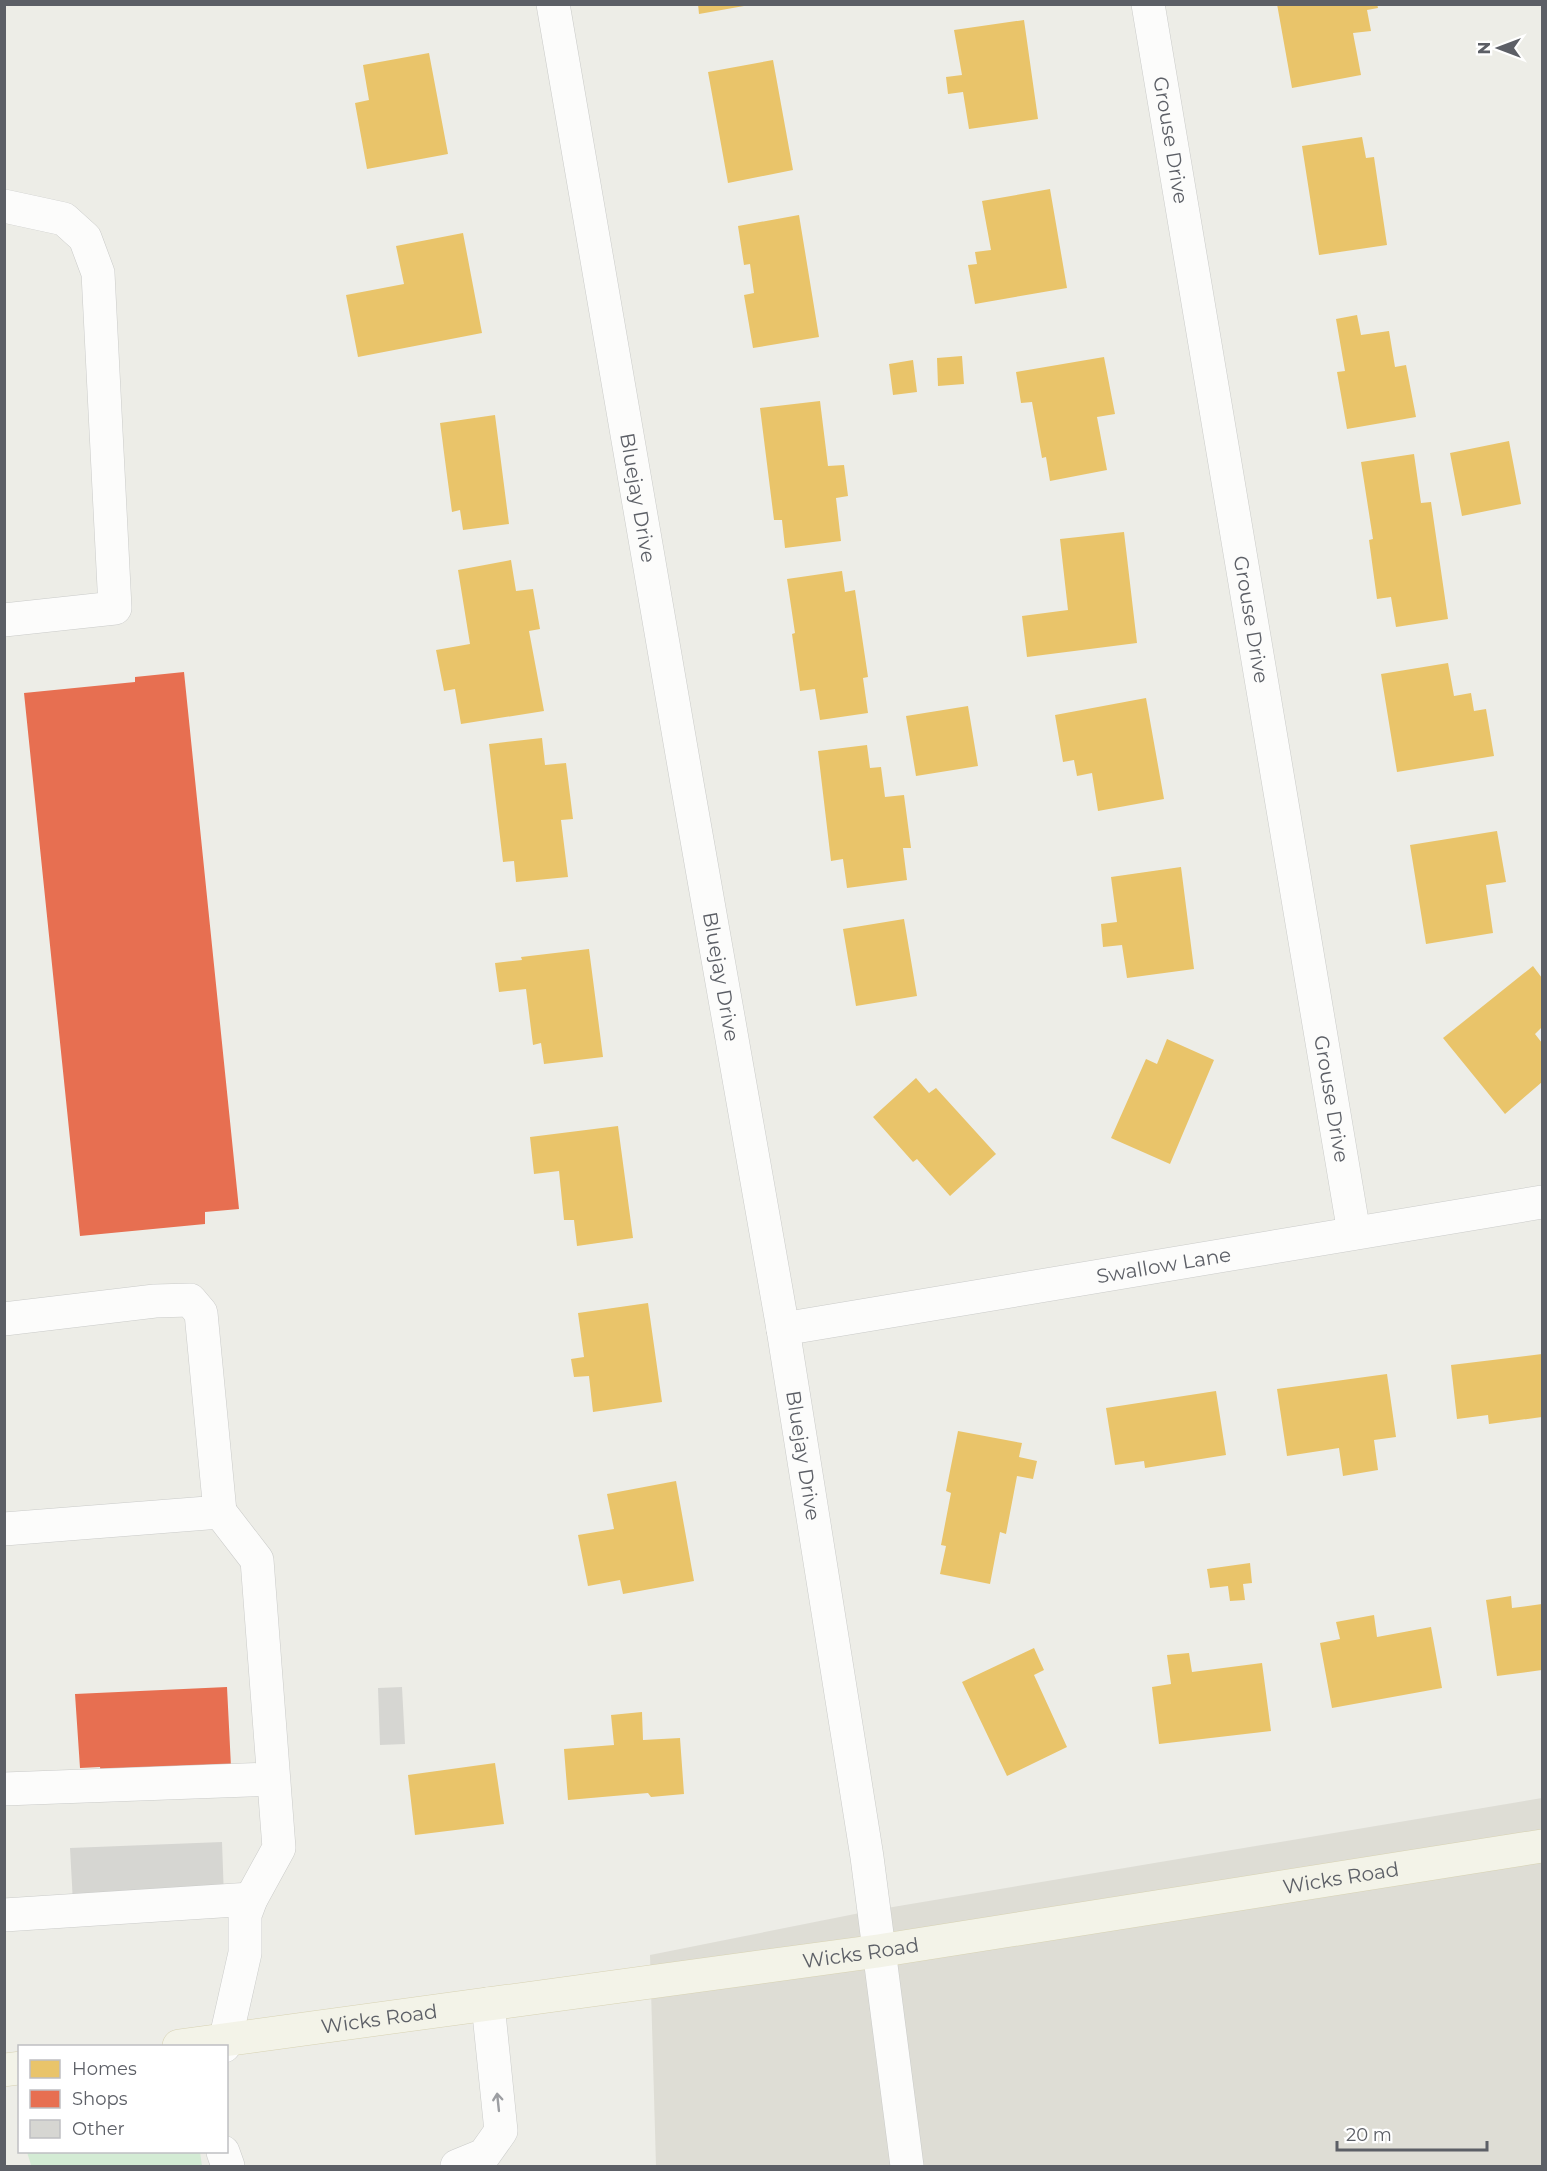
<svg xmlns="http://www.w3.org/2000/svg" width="1547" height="2171" font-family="Montserrat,sans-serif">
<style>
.education{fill:#deddd5}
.green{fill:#d3ebd4}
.homes{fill:#e9c46a}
.shops{fill:#e76f51}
.building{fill:#d6d6d2}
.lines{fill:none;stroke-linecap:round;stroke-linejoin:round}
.minor-casing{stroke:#cacbc9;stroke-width:34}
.major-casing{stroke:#d7d2b3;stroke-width:34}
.minor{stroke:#fcfcfb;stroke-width:33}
.major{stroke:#f3f3e8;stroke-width:33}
.oneway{stroke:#9c9ea2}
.labels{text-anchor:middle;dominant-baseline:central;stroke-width:6;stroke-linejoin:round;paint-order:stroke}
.street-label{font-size:20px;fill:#5c5f66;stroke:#fff}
</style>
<rect width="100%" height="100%" fill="#edede7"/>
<path class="education" d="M1542,1798V2166H656L650,1955L875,1910Z"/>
<path class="green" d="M27,2152H200L202,2166H25L31,2165Z"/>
<path class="homes" d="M698,4H744V6L699,14Z
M1277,4H1377L1378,8L1367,10L1371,31L1353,33L1361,75L1292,88Z
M1024,20L1038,119L969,129L963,92L948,94L946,77L962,75L954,30Z
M429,53L448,154L367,169L355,103L369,100L363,65Z
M773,60L793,170L728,183L708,72Z
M1362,137L1366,158L1374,157L1387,245L1319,255L1302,146Z
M1050,189L1067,288L975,304L968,265L977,264L975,252L991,250L982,201Z
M799,215L819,337L753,348L744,295L754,293L750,264L744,265L738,226Z
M463,233L482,333L358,357L346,295L404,284L396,246Z
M1357,315L1361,335L1389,331L1395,367L1406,365L1416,417L1347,429L1337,372L1345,371L1336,319Z
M962,356L964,384L938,386L937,358Z
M1104,357L1115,414L1097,417L1107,470L1050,481L1046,457L1042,458L1032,402L1021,403L1016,372Z
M913,360L917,392L893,395L889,364Z
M820,401L828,466L844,465L848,496L836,498L841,541L785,548L782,520H774L760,408Z
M495,415L509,524L463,530L460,510L452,512L440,423Z
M1509,441L1521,504L1462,516L1450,453Z
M1414,454L1421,503L1431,502L1448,619L1396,627L1391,597L1377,599L1369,540L1373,539L1361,462Z
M1124,532L1137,643L1027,657L1022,616L1068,610L1060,539Z
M511,560L516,591L533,589L540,629L529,631L544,711L461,724L455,689L444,691L436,650L470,644L458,570Z
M842,571L845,592L855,590L868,677L863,678L868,713L820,720L815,689L800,691L792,634L795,633L787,579Z
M1448,663L1454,696L1471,693L1474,711L1486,709L1494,756L1397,772L1381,674Z
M1146,698L1164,799L1098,811L1092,773L1077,776L1074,760L1063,762L1055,715Z
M968,706L978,766L916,776L906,716Z
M542,738L545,765L566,763L573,819L561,820L568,877L516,882L514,861L503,862L489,744Z
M867,745L870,768L881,767L885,797L904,795L911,848H903L907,880L847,888L843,859L831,861L818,751Z
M1497,831L1506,882L1486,885L1493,933L1426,944L1410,845Z
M1181,867L1194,969L1127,978L1122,945L1103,947L1101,924L1117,922L1111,877Z
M904,919L917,996L856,1006L843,929Z
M589,949L603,1057L544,1064L541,1043L533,1045L526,989L499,992L495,963L522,960L521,957Z
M1533,966L1542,978V1027L1535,1034L1542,1043V1082L1505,1114L1443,1038Z
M1167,1039L1214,1060L1170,1164L1111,1138L1146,1059L1157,1064Z
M916,1078L929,1093L936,1088L996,1154L950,1196L917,1159L913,1162L873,1117Z
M618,1126L633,1238L577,1246L574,1220H564L559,1171L534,1174L530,1137Z
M648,1303L662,1402L593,1412L589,1376L574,1377L571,1359L584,1357L578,1313Z
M1542,1354V1417L1489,1424L1488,1415L1457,1419L1451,1365Z
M1387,1374L1396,1437L1374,1440L1378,1470L1343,1476L1339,1448L1287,1456L1277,1389Z
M1216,1391L1226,1455L1145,1468L1144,1461L1115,1465L1106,1408Z
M958,1431L1022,1443L1019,1457L1037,1461L1033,1479L1017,1476L1006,1534L1000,1532L990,1584L940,1574L946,1546L941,1545L951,1493L946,1491Z
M676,1481L694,1581L623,1594L620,1580L588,1586L578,1535L614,1529L607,1494Z
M1250,1563L1252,1583L1243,1584L1245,1600L1230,1601L1228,1586L1210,1588L1207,1569Z
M1511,1596L1512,1608L1542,1604V1670L1497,1676L1486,1600Z
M1374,1615L1377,1637L1431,1627L1442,1688L1332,1708L1320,1643L1340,1639L1336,1622Z
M1034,1648L1044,1670L1034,1675L1067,1747L1007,1776L962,1682Z
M1189,1653L1192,1672L1262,1663L1271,1731L1159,1744L1152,1687L1171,1684L1167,1655Z
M642,1712L643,1740L680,1738L684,1794L651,1797L648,1793L568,1800L564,1749L614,1745L611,1715Z
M495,1763L504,1824L415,1835L408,1775Z"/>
<path class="shops" d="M184,672L239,1209L205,1212V1224L80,1236L24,693L135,682V677Z
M227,1687L231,1767L101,1774L100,1767L80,1768L75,1694Z"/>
<path class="building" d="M402,1687L405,1744L380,1745L378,1688Z
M222,1842L224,1898L73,1903L70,1848Z"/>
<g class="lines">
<g class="minor-casing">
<g id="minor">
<path id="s1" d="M553,4L687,783L783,1329L867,1857L907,2166"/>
<path id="s2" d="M1148,4L1354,1233"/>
<path d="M4,206L64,219L85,238L98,273L115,608L4,620"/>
<path d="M4,1319L155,1301L190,1300L201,1313L220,1512L4,1529"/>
<path id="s3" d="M783,1329L1542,1202"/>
<path d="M220,1512L257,1560L279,1848L251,1899L245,1915V1953L224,2046"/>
<path d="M4,1789L273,1779"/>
<path d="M4,1915L251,1899"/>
<path d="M223,2152L228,2166"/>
<path d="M457,2166L484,2155L501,2131L488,2004"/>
</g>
</g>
<g class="major-casing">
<g id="major">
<path id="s4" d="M179,2046L878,1951L1542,1846"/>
<path d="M4,2070L20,2068"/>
</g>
</g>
<use href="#minor" class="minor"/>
<use href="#major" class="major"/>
</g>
<defs><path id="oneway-shaft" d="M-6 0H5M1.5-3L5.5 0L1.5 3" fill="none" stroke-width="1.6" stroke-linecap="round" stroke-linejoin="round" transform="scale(1.5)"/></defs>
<use class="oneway" href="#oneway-shaft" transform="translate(498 2102) rotate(-96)"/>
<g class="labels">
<g class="street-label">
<text stroke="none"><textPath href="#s2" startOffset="138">Grouse Drive</textPath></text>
<text stroke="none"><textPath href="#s1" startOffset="501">Bluejay Drive</textPath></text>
<text stroke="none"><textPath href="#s2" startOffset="624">Grouse Drive</textPath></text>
<text stroke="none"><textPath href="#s1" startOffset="987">Bluejay Drive</textPath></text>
<text stroke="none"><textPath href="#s2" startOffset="1110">Grouse Drive</textPath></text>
<text stroke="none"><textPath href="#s3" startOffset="386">Swallow Lane</textPath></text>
<text stroke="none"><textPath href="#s1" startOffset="1473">Bluejay Drive</textPath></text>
<text stroke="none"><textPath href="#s4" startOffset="1174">Wicks Road</textPath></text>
<text stroke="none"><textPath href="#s4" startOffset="688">Wicks Road</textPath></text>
<text stroke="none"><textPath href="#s4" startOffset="202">Wicks Road</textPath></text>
</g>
</g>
<rect width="1547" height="2171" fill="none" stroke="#5c5f66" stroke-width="12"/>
<rect x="18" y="2045" width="210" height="108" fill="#ffffff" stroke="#bebfc2" stroke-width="1.5"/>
<rect x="30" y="2060" width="30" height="18" fill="#e9c46a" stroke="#bebfc2" stroke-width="1.5"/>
<text x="72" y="2075" font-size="18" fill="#5c5f66">Homes</text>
<rect x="30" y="2090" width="30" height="18" fill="#e76f51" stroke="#bebfc2" stroke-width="1.5"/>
<text x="72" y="2105" font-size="18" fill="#5c5f66">Shops</text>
<rect x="30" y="2120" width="30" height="18" fill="#d6d6d2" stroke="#bebfc2" stroke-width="1.5"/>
<text x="72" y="2135" font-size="18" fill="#5c5f66">Other</text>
<g transform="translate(1499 48) rotate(270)" stroke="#ffffff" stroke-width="4.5" paint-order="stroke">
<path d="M0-4.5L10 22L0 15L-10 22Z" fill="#5c5f66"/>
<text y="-9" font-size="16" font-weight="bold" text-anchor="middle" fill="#5c5f66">N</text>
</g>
<path d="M1337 2141v9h150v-9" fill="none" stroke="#5c5f66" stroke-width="3"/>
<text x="1346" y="2141" font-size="18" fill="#5c5f66" stroke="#ffffff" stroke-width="4.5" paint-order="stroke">20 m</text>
</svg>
